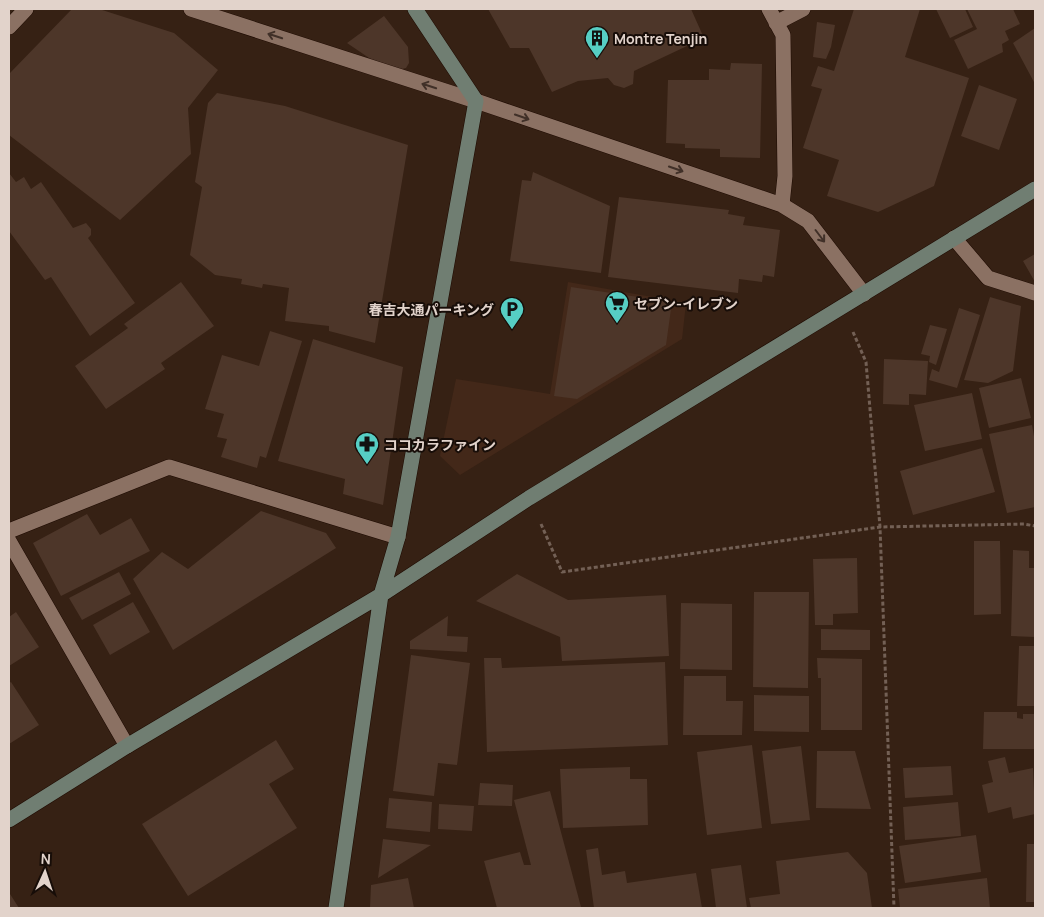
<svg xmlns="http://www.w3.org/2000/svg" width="1044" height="917" font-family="Manrope,'Noto Sans JP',sans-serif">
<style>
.built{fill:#432819}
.building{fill:#4d3629}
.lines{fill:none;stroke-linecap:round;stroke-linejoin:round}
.street-casing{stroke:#1d0a01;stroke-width:16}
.secondary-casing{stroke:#1d0a01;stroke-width:16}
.path{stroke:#736055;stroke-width:3;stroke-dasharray:4 2.5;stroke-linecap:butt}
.street{stroke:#8b7163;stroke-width:15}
.secondary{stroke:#707e72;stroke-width:15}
.oneway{stroke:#403028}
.labels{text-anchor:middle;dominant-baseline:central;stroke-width:4;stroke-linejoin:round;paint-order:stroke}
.poi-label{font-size:14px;font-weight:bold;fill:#e2d3cb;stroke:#170d08;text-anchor:start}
</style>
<rect width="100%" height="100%" fill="#362114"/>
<path class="built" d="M568,282L686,303L682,339L460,475L440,456L456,379L550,394Z"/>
<path class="building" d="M72,9H99L174,33L218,70L188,108L191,154L120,220L9,135V74Z
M488,9H691L704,38L634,71L633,84L624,88L614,85L608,78L578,81L552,92L529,48H510Z
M854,9H920L905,57L969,78L934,186L878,212L827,196L839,160L803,148L822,89L811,86L818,66L834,71Z
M936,9H965L973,27L950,38Z
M967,9H1013L1020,24L1005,31L1009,40L1002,44L1003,52L968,69L954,40L977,29Z
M384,16L408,47L409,63L406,68L398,70L378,64L347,43Z
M817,22L835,25L831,47L826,59L813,57Z
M1035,28V84L1013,43Z
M731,63L762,64L760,158L720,157V149L685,148V144L666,143L668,80H709V69L730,70Z
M979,85L1017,99L999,150L961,136Z
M217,93L285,106L408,145L375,343L329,331V326L285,321L289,288L263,284L262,288L241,284L242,279L215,275L190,255L202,187L195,182L208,103Z
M533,172L610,206L601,273L510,261L522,180L531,181Z
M9,173L16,182L24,177L31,189L41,182L73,228L86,223L91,229V235L88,238L135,303L90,336L51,277L45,280L9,231Z
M619,197L729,210L728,214L745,217L743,225L780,230L774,277L763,275L762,282L739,279L738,293L608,277Z
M1035,254V282L1023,261Z
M181,282L214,326L161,363L165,369L106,409L75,366L128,328L124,324Z
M571,287L672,302L666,345L577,399L554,396Z
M990,297L1021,306L1013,371L988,383L964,380Z
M959,308L980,315L957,388L929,380L932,369L939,372Z
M930,325L947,329L936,365L929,362L930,356L921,354Z
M270,331L302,341L266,458L260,456L257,468L221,457L227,439L217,437L224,414L205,409L222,355L259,366Z
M313,339L403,367L383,505L343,494L345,479L278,461Z
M884,359L928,361L926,395L909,394V405L883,404Z
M1021,378L1031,418L989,428L979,388Z
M972,393L982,439L925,451L914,405Z
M1032,425L1035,442V507L1007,513L989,434Z
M982,448L995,492L913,515L900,471Z
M261,511L326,533L336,548L173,650L133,579L162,552L188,569Z
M87,514L100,535L131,518L150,551L61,596L33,543Z
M974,541H1000L1001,614L974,615Z
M1013,550L1029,551V568H1035V637L1011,636Z
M857,558L858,613L833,614V625H815L813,559Z
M119,572L131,594L82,620L69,598Z
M517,574L568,600L666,595L669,656L562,661L560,637L476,601Z
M754,592H809L808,688L753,687Z
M133,602L150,632L110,655L93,625Z
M681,603L732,604V670L680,669Z
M16,612L39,647L9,666V617Z
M448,616L447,636L468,637L467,652L410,649V641Z
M821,629L870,630V650H821Z
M1019,646H1035V706H1017Z
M411,655L470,663L457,765L438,763L434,796L393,791Z
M484,658H501L502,668L665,662L668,745L487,752Z
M817,658L862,659V730H821V678H818Z
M684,676H726V701H743L742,735H683Z
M11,682L39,725L9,744V683Z
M754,695L809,696V732L754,731Z
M984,712H1017V718L1023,719V714H1035V749H983Z
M276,740L294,769L269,784L297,828L188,896L142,824Z
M752,745L762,828L707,835L697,752Z
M801,746L810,820L771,824L762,751Z
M817,751H855L871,809L816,808Z
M1005,757L1009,773L1033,768L1035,814L1013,819L1011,807L988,813L982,785L993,782L988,761Z
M951,766L953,795L905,798L903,768Z
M630,767V779H647L648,825L563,828L560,769Z
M480,783L513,785L512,806L478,805Z
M550,791L581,907L497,908L484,861L520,852L524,865H531L514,800Z
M389,798L432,802L430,832L386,828Z
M958,802L961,836L905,840L903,807Z
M439,804L474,806L472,831L438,829Z
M976,835L981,872L905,883L899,846Z
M383,839L431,845L378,878Z
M1027,844H1035V902H1026Z
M598,848L602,875L625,871L627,883L696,873L702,908H594L586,850Z
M848,852L867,873L872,908H751L749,898L780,894L776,861Z
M741,865L747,908H716L711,869Z
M408,878L414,908H370L371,885Z
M987,878L990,908H900L898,889Z
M9,894H10L19,908H9Z"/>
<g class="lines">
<g class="street-casing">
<path id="street" d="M191,9L476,101L782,205L808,221L864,294
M769,9L783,35L785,176L782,205
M776,23L803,9
M9,27L26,9
M954,238L988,278L1035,293
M9,531L169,467L398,537
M9,541L127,746"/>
</g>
<g class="secondary-casing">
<path id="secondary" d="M9,820L127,746L381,595L529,498L1035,189
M336,908L381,595L398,537L476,101L415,9"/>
</g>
<path class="path" d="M853,332L866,362L880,527L894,908
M541,524L562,572L880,527L1024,524L1035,526"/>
<use href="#street" class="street"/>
<use href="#secondary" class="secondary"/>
</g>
<defs><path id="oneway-shaft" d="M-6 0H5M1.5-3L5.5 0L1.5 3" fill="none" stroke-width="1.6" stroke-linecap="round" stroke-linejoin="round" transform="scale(1.25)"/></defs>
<g class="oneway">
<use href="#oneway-shaft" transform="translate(275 36) rotate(-162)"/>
<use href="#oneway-shaft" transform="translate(429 86) rotate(-162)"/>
<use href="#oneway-shaft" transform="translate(522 117) rotate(19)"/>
<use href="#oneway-shaft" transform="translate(676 169) rotate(19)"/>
<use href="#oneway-shaft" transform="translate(820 236) rotate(53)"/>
</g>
<defs>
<g id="building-pin" transform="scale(1.25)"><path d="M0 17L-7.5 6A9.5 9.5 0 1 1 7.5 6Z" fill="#56cec4" stroke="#170d08"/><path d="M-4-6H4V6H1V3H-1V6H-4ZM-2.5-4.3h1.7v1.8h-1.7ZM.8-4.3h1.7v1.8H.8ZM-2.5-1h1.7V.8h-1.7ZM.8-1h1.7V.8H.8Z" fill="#111"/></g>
<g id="supermarket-pin" transform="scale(1.25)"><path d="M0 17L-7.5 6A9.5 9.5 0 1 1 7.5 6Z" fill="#56cec4" stroke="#170d08"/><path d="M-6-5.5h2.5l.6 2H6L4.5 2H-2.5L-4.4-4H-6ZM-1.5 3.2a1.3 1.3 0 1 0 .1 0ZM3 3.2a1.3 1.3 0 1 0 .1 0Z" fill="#111"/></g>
<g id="parking-pin" transform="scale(1.25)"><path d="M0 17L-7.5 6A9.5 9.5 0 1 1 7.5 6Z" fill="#56cec4" stroke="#170d08"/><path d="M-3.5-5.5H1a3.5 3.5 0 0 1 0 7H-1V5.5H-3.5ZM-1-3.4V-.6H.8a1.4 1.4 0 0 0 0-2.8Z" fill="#111"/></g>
<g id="pharmacy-pin" transform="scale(1.25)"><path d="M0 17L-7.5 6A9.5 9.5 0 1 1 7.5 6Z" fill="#56cec4" stroke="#170d08"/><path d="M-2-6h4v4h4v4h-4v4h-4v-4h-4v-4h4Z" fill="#111"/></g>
</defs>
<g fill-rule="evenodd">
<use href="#building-pin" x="597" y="38"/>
<use href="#supermarket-pin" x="617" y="303"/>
<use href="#parking-pin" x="512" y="309"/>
<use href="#pharmacy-pin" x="367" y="444"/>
</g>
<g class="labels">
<g class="poi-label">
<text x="614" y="38">Montre Tenjin</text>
<text x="634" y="303">セブン-イレブン</text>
<text x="494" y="309" text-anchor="end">春吉大通パーキング</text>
<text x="384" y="444">ココカラファイン</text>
</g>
</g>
<rect width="1044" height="917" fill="none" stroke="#e2d3cb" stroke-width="20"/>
<g transform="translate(45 872) rotate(3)" stroke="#170d08" stroke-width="4" paint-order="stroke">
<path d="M0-4L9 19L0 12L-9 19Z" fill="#e2d3cb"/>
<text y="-8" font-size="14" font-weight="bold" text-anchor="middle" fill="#e2d3cb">N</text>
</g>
</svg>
